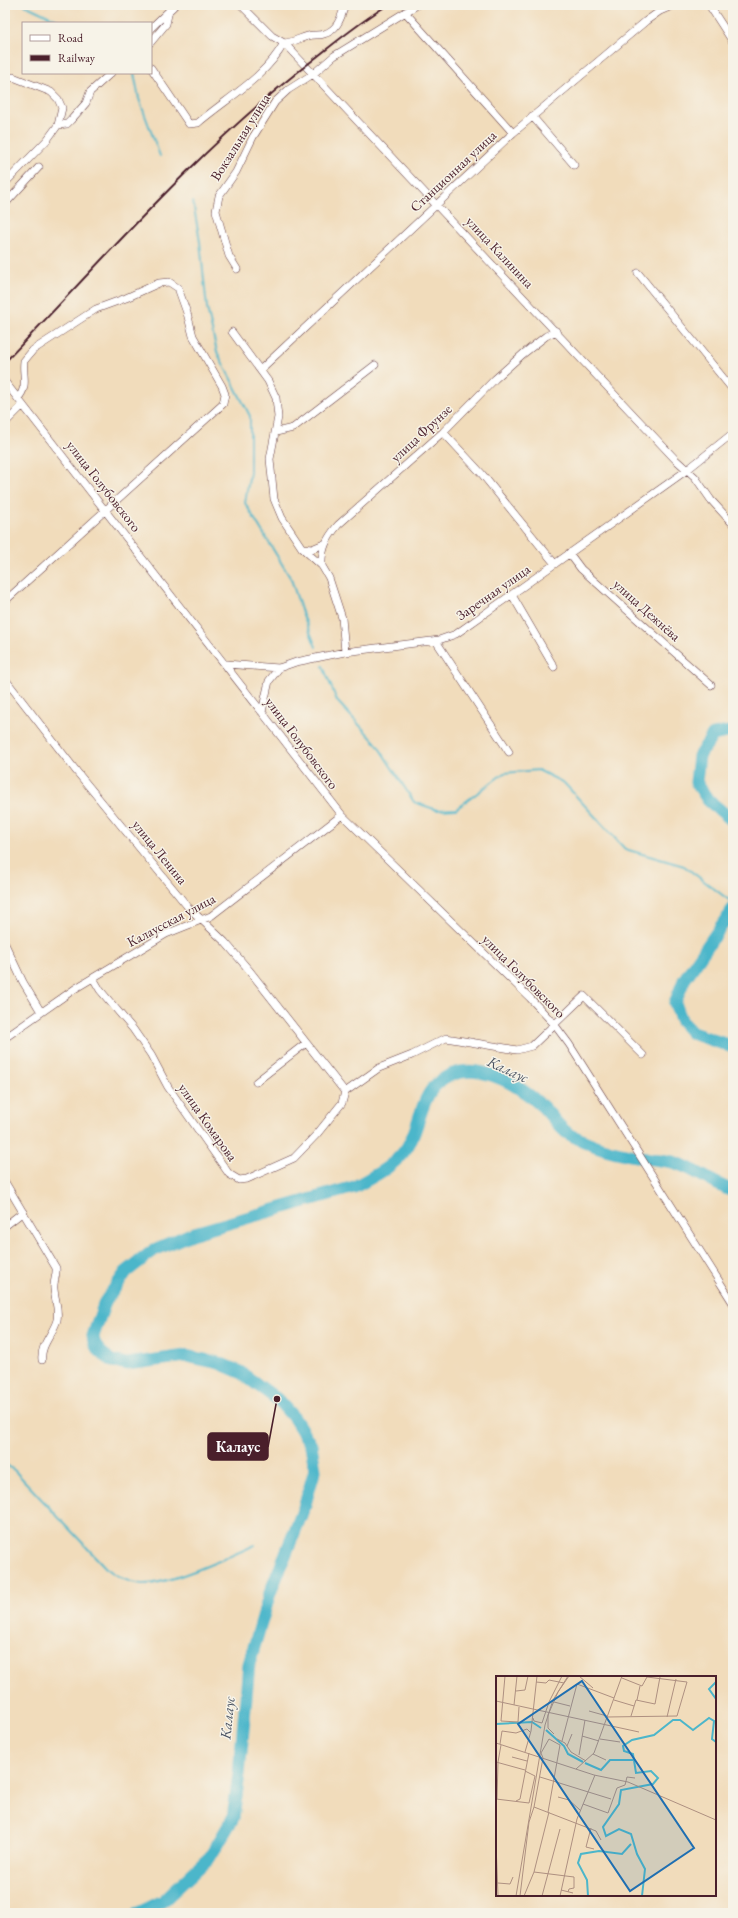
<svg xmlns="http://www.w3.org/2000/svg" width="738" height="1918" font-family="'EB Garamond',serif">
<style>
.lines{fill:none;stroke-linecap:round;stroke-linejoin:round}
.stream{stroke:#4cb6ca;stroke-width:2}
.river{stroke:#4cb6ca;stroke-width:13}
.minor-casing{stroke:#633b41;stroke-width:8}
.minor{stroke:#fff;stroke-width:7}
.rail{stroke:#4a1f2b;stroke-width:2}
.labels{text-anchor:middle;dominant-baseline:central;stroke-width:3;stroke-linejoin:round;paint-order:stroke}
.street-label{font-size:14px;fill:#4a1f2b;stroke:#f7f3e8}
.water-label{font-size:15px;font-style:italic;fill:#4b5463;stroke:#f7f3e8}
.inset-river{fill:none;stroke:#4cb6ca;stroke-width:2}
.inset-road{fill:none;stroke:#ae9081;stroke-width:1}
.view{fill:#1f6fb2;fill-opacity:0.15;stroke:#1f6fb2;stroke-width:2}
.inset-edge{fill:none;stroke:#4a1f2b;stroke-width:2}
.leader{fill:none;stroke:#4a1f2b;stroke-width:1.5}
.callout-dot{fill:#4a1f2b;stroke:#f7f3e8;stroke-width:1.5}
.callout{fill:#4a1f2b;stroke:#4a1f2b;stroke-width:1.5}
.callout-label{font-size:15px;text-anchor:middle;font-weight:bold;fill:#fff}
</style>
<rect width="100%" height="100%" fill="#f7f3e8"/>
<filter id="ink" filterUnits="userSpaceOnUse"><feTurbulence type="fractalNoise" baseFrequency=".025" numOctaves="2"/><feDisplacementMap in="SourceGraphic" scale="8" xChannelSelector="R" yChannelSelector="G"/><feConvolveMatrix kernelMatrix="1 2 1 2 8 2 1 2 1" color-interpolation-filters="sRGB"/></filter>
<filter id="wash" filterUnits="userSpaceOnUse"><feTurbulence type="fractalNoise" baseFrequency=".012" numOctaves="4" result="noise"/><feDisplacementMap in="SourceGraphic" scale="16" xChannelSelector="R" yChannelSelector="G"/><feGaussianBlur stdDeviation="0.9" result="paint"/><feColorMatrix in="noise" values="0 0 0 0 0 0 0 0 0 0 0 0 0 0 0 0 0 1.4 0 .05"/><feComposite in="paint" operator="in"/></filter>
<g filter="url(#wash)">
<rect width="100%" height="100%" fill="#f1dcbb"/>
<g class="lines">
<path class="stream" d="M25,5L63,23
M134,73L139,99L160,156
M193,202L200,242L207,308L217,352L250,416V472L245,503L291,579L301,610L316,647
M323,666L337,701L376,743L414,802L437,810L456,809L504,773L538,770L564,783L625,849L684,866L733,903
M5,1464L14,1470L106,1568C116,1576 128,1583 142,1584C167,1586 230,1556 255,1545"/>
<path class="river" d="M733,731L713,735L699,756L696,782L708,800L733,821
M733,909L684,980L675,1003L682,1022L692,1033L733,1047
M138,1913L163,1901L210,1857L233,1818L239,1774L249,1664L270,1593L304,1508L315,1469L311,1445L294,1418L277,1399L240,1372L219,1363L186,1356L127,1364L112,1361L99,1351L94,1342L93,1336L105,1302L126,1272L154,1250L191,1234L354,1187C375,1176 401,1163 411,1140C420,1122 422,1096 438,1083C470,1055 518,1083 543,1107C551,1115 557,1125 566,1132C573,1137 585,1141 593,1145C609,1151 629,1155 646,1158C656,1160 667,1160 676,1163C695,1169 713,1184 733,1191"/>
</g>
</g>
<g filter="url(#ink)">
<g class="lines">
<g class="minor-casing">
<path id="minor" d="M241,5L272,36L284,43L675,459L695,477L711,500L733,524
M709,5L733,42
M405,12L513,133
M151,28L175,5
M151,42L166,24L169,10
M151,68L189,124L198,123C227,98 265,78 284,43C294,42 300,38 308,36C313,34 319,36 324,34C338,30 341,17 345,5
M5,80L13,77L51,92L58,99L62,108L58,125L47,140L9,179L5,180
M532,116L574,165
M58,125L67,124L71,120L86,103L90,92L111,73
M5,204L39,167
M237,269L229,256L216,211L219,196L236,172L253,137L275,102L288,90L313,74L334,56L417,5
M638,273L733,390
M232,332L268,381L276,398L278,417L270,459L274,499L282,518L302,548L322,566L329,578L342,618L345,652
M260,370L513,133L646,21L660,11L674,5
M5,382L342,815L530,998L554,1024L569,1044L733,1303
M5,423L23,405
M276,432L293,428L375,365
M443,432L482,474L555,564
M302,548L312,549L324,544
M569,553L581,569L711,685
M322,566C321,549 327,538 338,525L443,432L495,379L523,354L546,336L556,331
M512,595L554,667
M5,601L223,404L225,394L222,386L193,336L187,313L178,288L169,282L159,283L126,298L96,309L33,350L24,361C22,375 29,386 18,398
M436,641L509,752
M226,664L279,668L296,662L345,652L439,640L456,634L687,470L733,433
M5,679L77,772L188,907L225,942L249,970L345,1092
M262,712L269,681L279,668
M5,944L23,982L41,1012
M93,978L100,990L133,1029L151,1055L168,1087L229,1174L239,1180L247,1179L294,1158L317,1134L342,1103L345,1092L379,1068L412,1055L446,1038L517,1050L532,1046L584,996L643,1055
M5,1038L76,988L166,934L211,916L342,815
M256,1082L306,1043
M5,1182L56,1268C57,1275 53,1282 54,1289C55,1300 59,1309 57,1320C53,1334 40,1345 42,1360
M5,1226L23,1212"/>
</g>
<use href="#minor" class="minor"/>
<path class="rail" d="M5,362C104,259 199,148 313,60C337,41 361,21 388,5"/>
</g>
</g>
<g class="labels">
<g class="street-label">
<text transform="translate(240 137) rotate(-58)">Вокзальная улица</text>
<text transform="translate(453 171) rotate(-43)">Станционная улица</text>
<text transform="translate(500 252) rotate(47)">улица Калинина</text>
<text transform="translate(421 433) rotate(-43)">улица Фрунзе</text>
<text transform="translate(104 486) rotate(52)">улица Голубовского</text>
<text transform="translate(493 592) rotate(-35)">Заречная улица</text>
<text transform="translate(647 610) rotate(42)">улица Дежнёва</text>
<text transform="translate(302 743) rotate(53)">улица Голубовского</text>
<text transform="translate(160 852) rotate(51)">улица Ленина</text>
<text transform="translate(171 920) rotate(-28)">Калаусская улица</text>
<text transform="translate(524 976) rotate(45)">улица Голубовского</text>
<text transform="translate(208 1122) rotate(55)">улица Комарова</text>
</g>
<g class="water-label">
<text transform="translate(508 1069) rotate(25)">Калаус</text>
<text transform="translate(227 1718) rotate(-84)">Калаус</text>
</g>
</g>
<g transform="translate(496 1676)">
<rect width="220" height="220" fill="#f1dcbb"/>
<path class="inset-river" d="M220,6L213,13L220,23M0,48L36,46L45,52M50,54L68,70L72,78L87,86M89,87L105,94L114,84H139M92,220L91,204L82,187L85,178L103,175L126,178L135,168M146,220L149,193L141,178L135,158L123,153L110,160L107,151L123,128L125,114L157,108L162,102L155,95L140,97L137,78L128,75L127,70L136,64L158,59L177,44H184L197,54L213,42L218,45L216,63L220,66"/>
<path class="inset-road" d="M9,0L5,45L22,46L23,31M83,0L97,12M40,6L50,7L53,4L68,7M20,15L29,14L32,0M118,24L138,30M141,24L144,10M0,25L143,56M58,26L74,30M18,29L21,0M93,35L111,40M135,40L140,24L159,28L164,1M111,41L181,40L191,6L151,1L146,10L126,2M171,41L180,3M37,42L38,45L46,47L53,26L66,0M58,58L52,52V39L62,16L73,0M86,60L103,65M61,63L69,67L75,76L90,85M104,63L124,66M66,65L81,8L118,22M0,67L98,99L132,106L220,144M4,68L6,55L20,57L31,53L34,56M71,70L76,58M29,76L35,55L41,0M97,78L110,84M83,79L89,44M16,81L31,85M47,82L45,77L53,63L64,69L52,136M0,86L29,94M80,93L98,77L126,0M44,101L115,123M62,121L73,124L84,134M0,123L33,127L39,100L29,95M1,123L2,86L5,69M20,125L24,123L33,77M87,128L112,137L121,112L129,109L131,101L139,102M38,131L100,155L105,164M95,152L90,171L98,173M0,167L2,220M38,196L78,201V212L73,213L72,216M2,207L14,208L17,201M65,214L77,217M20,220L49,49L57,24L72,0M24,220L33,146L38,131L47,82M28,220L38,196L53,136M46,220L64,153M64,220L81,143L99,99"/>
<path class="view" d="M86,5L198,172L134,215L22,48Z"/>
<rect width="220" height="220" class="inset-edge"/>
</g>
<path class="leader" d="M277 1399L268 1447"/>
<circle class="callout-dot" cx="277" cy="1399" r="4"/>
<rect class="callout" x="208" y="1433" width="60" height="27" rx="4"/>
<g class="callout-label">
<text x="238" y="1452">Калаус</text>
</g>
<rect width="738" height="1918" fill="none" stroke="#f7f3e8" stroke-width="20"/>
<rect x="22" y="22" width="130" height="52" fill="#f7f3e8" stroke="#b29e9c"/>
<rect x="30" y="35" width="20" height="6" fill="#ffffff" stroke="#b29e9c"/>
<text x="58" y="42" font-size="12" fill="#4a1f2b">Road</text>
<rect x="30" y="55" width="20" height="6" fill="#4a1f2b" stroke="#b29e9c"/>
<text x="58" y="62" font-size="12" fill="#4a1f2b">Railway</text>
</svg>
